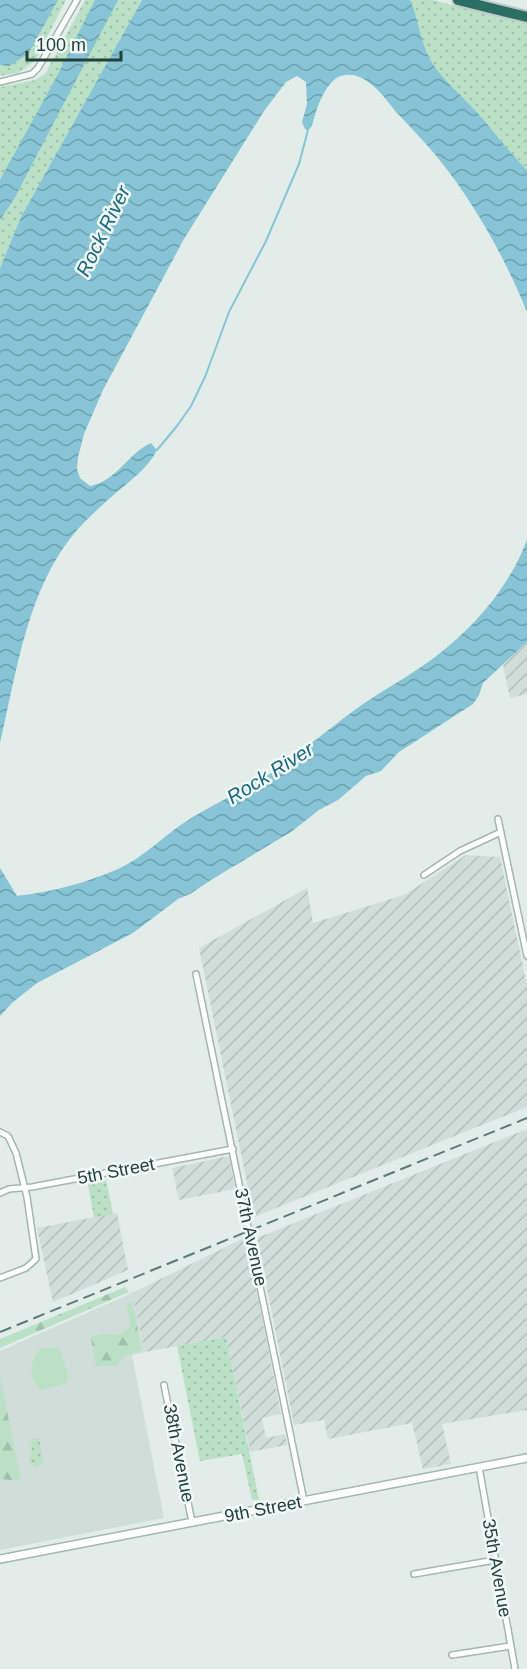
<svg xmlns="http://www.w3.org/2000/svg" width="527" height="1669" font-family="Arial,sans-serif">
<style>
.built{fill:#d0ddd8}
.industrial{fill:url(#industrial-furrows)}
.grass{fill:#bae0c6}
.forest{fill:url(#forest-firs)}
.park{fill:url(#park-dots)}
.water{fill:url(#water-waves)}
.lines{fill:none;stroke-linecap:round;stroke-linejoin:round}
.stream{stroke:#87c5d6;stroke-width:2}
.minor-casing{stroke:#a4b6b1;stroke-width:8}
.tertiary-casing{stroke:#a4b6b1;stroke-width:10}
.motorway-casing{stroke:#c1cac8;stroke-width:14}
.minor{stroke:#fff;stroke-width:5}
.tertiary{stroke:#fff;stroke-width:7}
.motorway{stroke:#2b6e64;stroke-width:10}
.rail{stroke:#5b7b74;stroke-width:2;stroke-dasharray:12 6;stroke-linecap:butt}
.labels{text-anchor:middle;dominant-baseline:central;stroke-width:5;stroke-linejoin:round;paint-order:stroke}
.street-label{font-size:18px;fill:#214039;stroke:#f3f9f7}
.water-label{font-size:20px;font-style:italic;fill:#176980;stroke:#f3f9f7}
</style>
<defs>
<pattern id="industrial-furrows" width="10" height="10" patternUnits="userSpaceOnUse" patternTransform="scale(1.5)"><rect width="10" height="10" fill="#d0ddd8"/><path d="M-1 1l2-2M0 10L10 0M9 11l2-2" fill="none" stroke="#b2bfba"/></pattern>
<pattern id="forest-firs" width="22" height="20" patternUnits="userSpaceOnUse" patternTransform="scale(1.5)"><rect width="22" height="20" fill="#bae0c6"/><path d="M5 1l3.5 6h-7zM16 11l3.5 6h-7z" fill="#a0c1ab"/></pattern>
<pattern id="park-dots" width="8" height="8" patternUnits="userSpaceOnUse" patternTransform="scale(1.5)"><rect width="8" height="8" fill="#bae0c6"/><path d="M2 2h.1M6 6h.1" fill="none" stroke="#a0c1ab" stroke-width="1.8" stroke-linecap="round"/></pattern>
<pattern id="water-waves" width="16" height="10" patternUnits="userSpaceOnUse" patternTransform="scale(1.5)"><rect width="16" height="10" fill="#87c5d6"/><path d="M0 5q4-4 8 0t8 0" fill="none" stroke="#6ea1af"/></pattern>
</defs>
<rect width="100%" height="100%" fill="#e2ede9"/>
<path class="built" d="M132,1293L145,1352L132,1355L164,1518L0,1550V1351Z"/>
<path class="industrial" d="M527,642V694L510,698L503,665Z
M466,855L500,857L527,986V1107L254,1217L199,948L307,888L313,923L404,895Z
M527,1129V1410L442,1424L451,1464L423,1469L412,1423L328,1439L324,1420L294,1425L257,1238Z
M229,1156L235,1189L179,1200L172,1168Z
M117,1213L128,1270L53,1302L37,1228Z
M246,1237L281,1414L262,1418L266,1438L285,1434L287,1445L250,1452L226,1337L145,1352L132,1293Z"/>
<path class="grass" d="M59,1347L68,1376L66,1383L41,1390C28,1378 29,1362 40,1349Z"/>
<path class="forest" d="M125,1287L129,1292L0,1348V1339Z
M132,1302L142,1350L125,1356L116,1366H95L91,1337L101,1334L118,1335L130,1327L127,1305Z
M0,1377L21,1481L0,1479Z"/>
<path class="park" d="M0,0H66L35,61L18,73L0,76Z
M85,0H142L21,217L0,268V87L35,80L45,74Z
M410,0H433L527,24V170C508,151 493,130 475,110C461,95 442,79 431,61C420,42 418,21 410,0Z
M106,1180L113,1214L94,1218L88,1184Z
M226,1337L259,1500H252L242,1454L200,1461L177,1346Z
M39,1438L43,1462L35,1468L29,1461L32,1451L30,1439Z"/>
<path class="water" d="M0,0H58L28,54L9,66L0,65Z
M95,0H118L14,199L0,220V180L58,74Z
M142,0H410C419,20 420,42 431,61C441,78 462,96 475,110C493,130 508,151 527,170V312C505,258 475,204 438,158C426,143 411,128 398,114C385,99 368,72 345,75C326,77 316,110 312,126L308,130L305,129L302,122L307,104L306,82L297,76L286,82L264,111L184,239L103,390L84,434L78,457L77,469L80,478L90,486C117,481 128,453 151,443L157,450C148,468 132,479 117,492C103,504 89,517 77,530C27,588 17,671 0,743V268L21,217Z
M527,540V642L483,683L479,695L473,704L399,752L381,771L366,776L338,800L319,810L291,832L214,878L190,894L178,899L133,933L37,983L12,1003L0,1016V868L17,896C51,892 86,883 118,869C146,856 166,833 193,817C220,801 249,788 276,770C306,749 333,725 363,704C382,691 402,680 421,667C466,637 508,591 527,540Z"/>
<g class="lines">
<path class="stream" d="M157,450L177,426L191,406L205,377L229,312L266,241L299,164L308,130"/>
<g class="minor-casing">
<path id="minor" d="M0,82L32,74L38,68L77,0
M498,819L527,956
M424,875L460,851L501,832
M196,974L304,1501
M0,1132L8,1136L16,1153L27,1197L36,1259L26,1268L0,1278
M0,1193L9,1189L32,1187L233,1149
M164,1385L192,1522
M479,1467L515,1669
M414,1574L495,1560
M452,1655L511,1646"/>
</g>
<g class="tertiary-casing">
<path id="tertiary" d="M0,1559L527,1458"/>
</g>
<g class="motorway-casing">
<path id="motorway" d="M458,0L527,17"/>
</g>
<use href="#minor" class="minor"/>
<use href="#tertiary" class="tertiary"/>
<use href="#motorway" class="motorway"/>
<path class="rail" d="M0,1332L527,1118"/>
</g>
<g class="labels">
<g class="street-label">
<text transform="translate(116 1171) rotate(-11)">5th Street</text>
<text transform="translate(251 1237) rotate(78)">37th Avenue</text>
<text transform="translate(179 1453) rotate(79)">38th Avenue</text>
<text transform="translate(263 1509) rotate(-11)">9th Street</text>
<text transform="translate(497 1568) rotate(80)">35th Avenue</text>
</g>
<g class="water-label">
<text transform="translate(103 231) rotate(-64)">Rock River</text>
<text transform="translate(270 773) rotate(-32)">Rock River</text>
</g>
</g>
<path d="M27 51v9h94v-9" fill="none" stroke="#214039" stroke-width="3"/>
<text x="36" y="51" font-size="18" fill="#214039" stroke="#f3f9f7" stroke-width="4.5" paint-order="stroke">100 m</text>
</svg>
